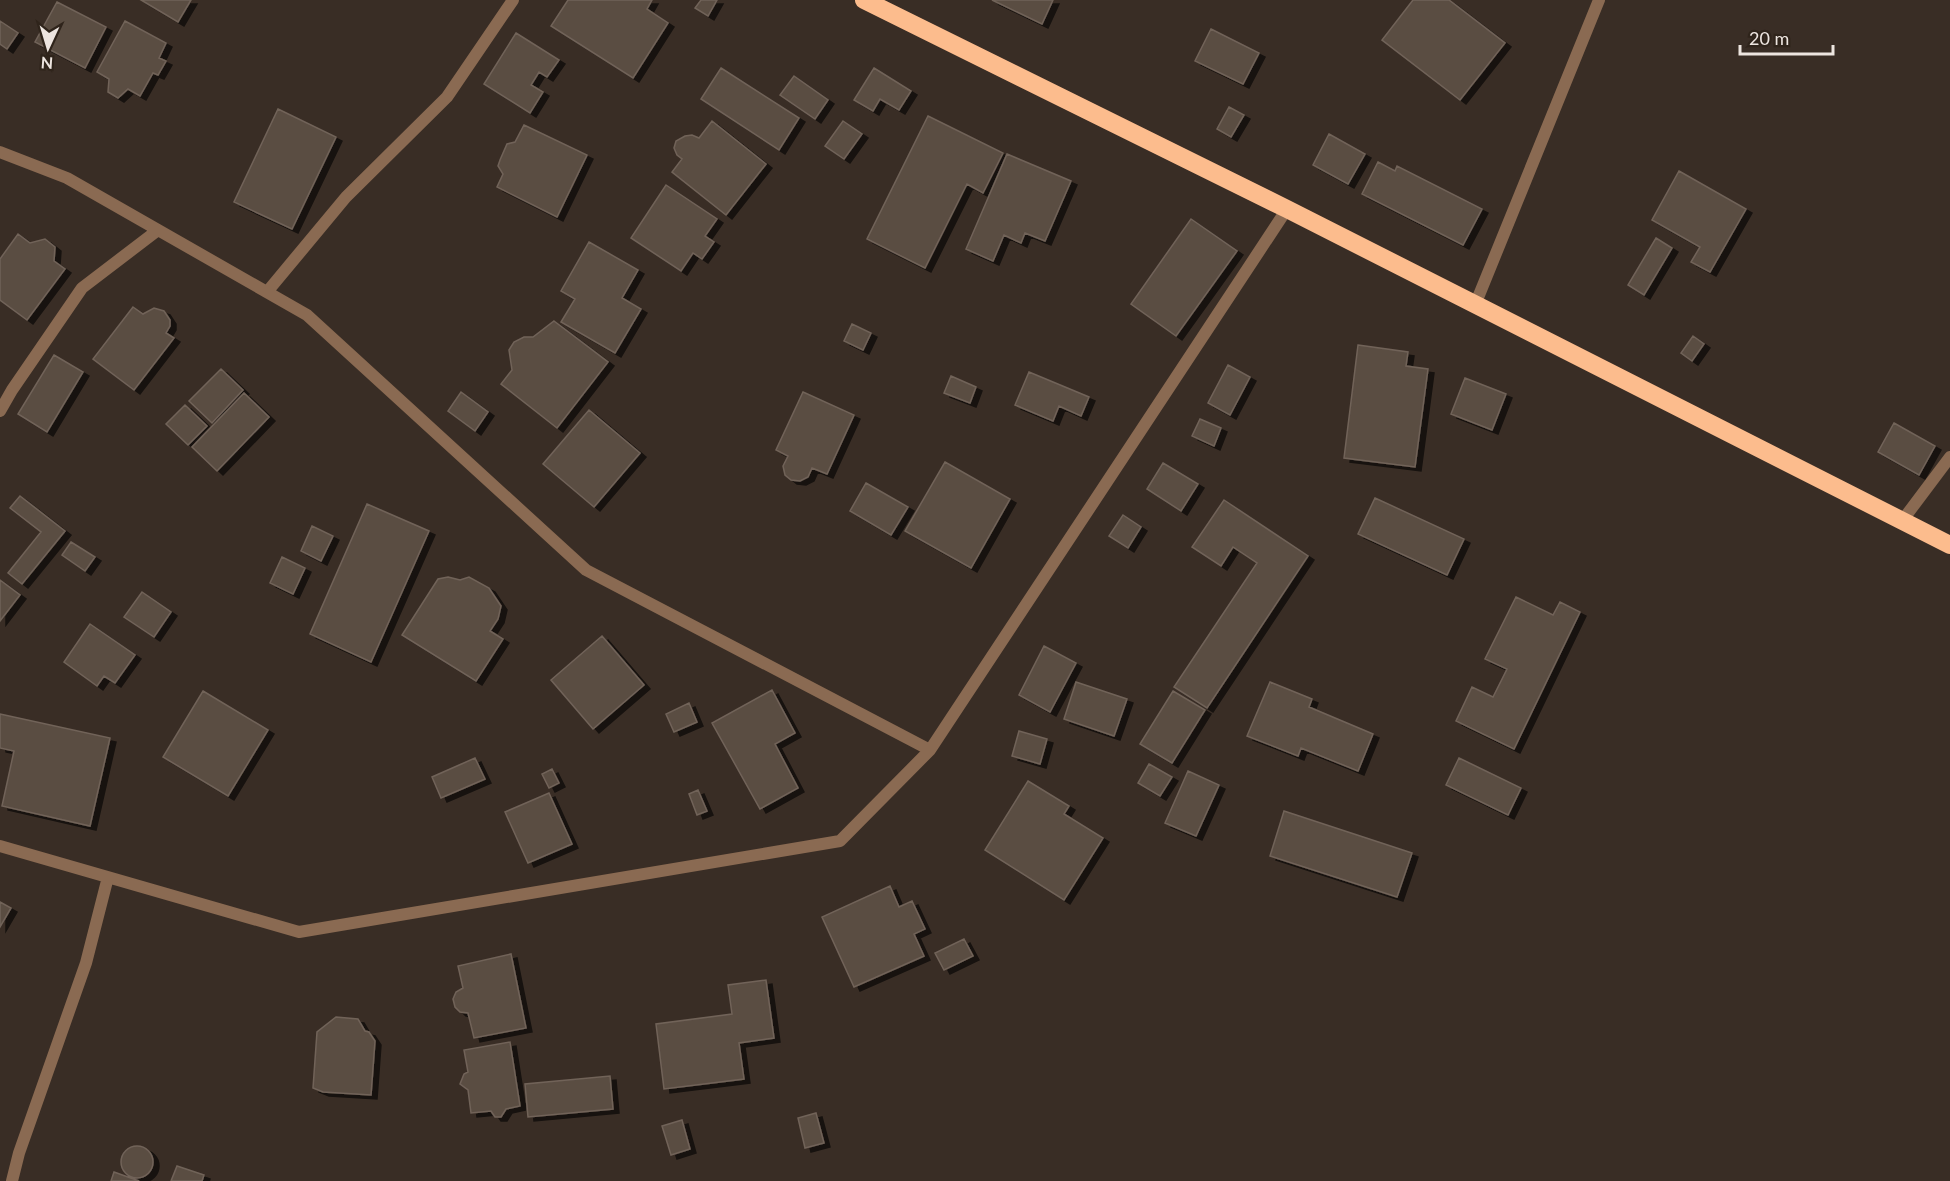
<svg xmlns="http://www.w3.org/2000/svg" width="1950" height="1181" font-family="Lato,sans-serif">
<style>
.building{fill:#5a4d43;stroke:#716359;stroke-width:1.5;filter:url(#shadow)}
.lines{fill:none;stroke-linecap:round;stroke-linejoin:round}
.street{stroke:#8a6a52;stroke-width:12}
.highway{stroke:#fcbc8d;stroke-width:18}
</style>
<defs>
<filter id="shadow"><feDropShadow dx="6" dy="4" stdDeviation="0" flood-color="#0009"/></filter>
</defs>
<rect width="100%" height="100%" fill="#392d25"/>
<path class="building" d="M141,0H191L178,22Z
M568,0H652L647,9L668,23L633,78L551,26Z
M701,0H717L708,16L695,8Z
M992,0H1053L1042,24Z
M1413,0H1449L1505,43L1460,100L1382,40Z
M57,2L106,27L85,68L35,42Z
M0,21L18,33L7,49L0,44Z
M125,21L166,43L159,58L166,61L158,75L153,73L140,96L128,89L118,98L108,92L109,79L97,72Z
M1211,29L1259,53L1243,84L1195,61Z
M516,33L559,60L547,77L539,72L531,85L543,92L530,113L484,84Z
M721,68L799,118L779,150L701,99Z
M874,68L911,91L899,110L880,99L873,111L854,100Z
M794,76L828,100L815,119L780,95Z
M1229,107L1244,115L1231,137L1217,129Z
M278,109L336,137L292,229L234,202Z
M928,116L1003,153L983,193L967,184L925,268L867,239Z
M712,121L766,164L726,215L672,172L682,159L677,155L674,148L676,141L685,136L692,135L699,138Z
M843,121L862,134L844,159L825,146Z
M524,125L587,155L557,217L497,187L503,174L498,166L500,160L507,144L515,142Z
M1329,134L1365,154L1348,184L1313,165Z
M1007,154L1071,181L1045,241L1025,233L1021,243L1004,235L993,261L966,249Z
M1378,162L1395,171L1397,166L1482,209L1463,245L1362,194Z
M1679,171L1746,209L1710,272L1691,262L1700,247L1652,220Z
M666,185L717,219L705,236L714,242L702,259L693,253L681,271L631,238Z
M1191,219L1237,251L1176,336L1131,304Z
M18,234L30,243L45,239L55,247L54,261L65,269L27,320L0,300V259Z
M1656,238L1672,248L1644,295L1628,285Z
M589,242L638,270L622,298L641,309L615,353L561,322L575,299L561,291Z
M133,307L143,314L154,308L164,311L170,320V326L166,333L174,338L134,390L93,359Z
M554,321L608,362L557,428L501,384L512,370L509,350L514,342L524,337H533Z
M852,324L871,333L863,350L844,341Z
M1693,336L1704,344L1692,361L1681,353Z
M1358,345L1408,352L1406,366L1428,369L1415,467L1344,458Z
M54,355L83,372L47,432L18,414Z
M1228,365L1250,377L1230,415L1208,403Z
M221,369L243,390L212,423L189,401Z
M1029,372L1089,397L1081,416L1059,406L1053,421L1015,405Z
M951,376L976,387L970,403L944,393Z
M1465,378L1506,394L1492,430L1451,414Z
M461,392L488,412L475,431L448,411Z
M803,392L854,415L827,474L812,468L808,477L800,481L791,480L785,475L783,466L788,456L776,450Z
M244,393L269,417L217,471L192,447Z
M185,405L207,426L188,445L166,424Z
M589,410L640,453L594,507L543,464Z
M1200,419L1221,428L1214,446L1192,436Z
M1894,423L1935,446L1919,475L1878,452Z
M945,462L1010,499L971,568L905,531Z
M1163,463L1198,484L1181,511L1147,489Z
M866,483L908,507L891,535L850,511Z
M20,496L65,531L22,584L8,573L41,532L10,508Z
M1375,498L1464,539L1447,575L1358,534Z
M1224,500L1308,556L1207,708L1174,687L1257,563L1233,547L1221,566L1192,547Z
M367,504L429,531L371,662L310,634Z
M1123,515L1141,527L1128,548L1109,536Z
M312,526L333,536L321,561L301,551Z
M71,542L95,557L85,571L62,555Z
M282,557L305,568L293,594L270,583Z
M448,577L460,580L469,577L489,588L501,606L498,619L490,631L503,639L476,681L402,635L438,579Z
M0,580L20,595L0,621Z
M142,592L171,612L154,637L124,617Z
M1516,597L1553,615L1560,602L1580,612L1514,749L1456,721L1472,687L1493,697L1507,669L1485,659Z
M90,624L135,655L115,683L104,676L97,686L64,662Z
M602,636L644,685L593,729L551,680Z
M1044,646L1076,663L1050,712L1019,695Z
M1076,682L1127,699L1114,736L1064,719Z
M1270,682L1312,699L1309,707L1373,734L1358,771L1301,748L1298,756L1247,736Z
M772,690L795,733L775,744L798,788L760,809L712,723Z
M203,691L268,730L228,796L163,757Z
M1173,691L1205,710L1172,763L1140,744Z
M689,703L697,722L674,732L666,714Z
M0,714L110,738L90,826L2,806L14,751L0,748Z
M1019,731L1047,739L1040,764L1012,756Z
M475,758L485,779L441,798L432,777Z
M1459,758L1521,788L1508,815L1446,785Z
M1149,764L1172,777L1160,796L1138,783Z
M552,769L559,783L549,788L542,774Z
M1188,771L1219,785L1196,836L1165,823Z
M1028,781L1069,806L1064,814L1103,838L1064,900L985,850Z
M698,790L707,811L697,815L689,794Z
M549,793L572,844L528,863L505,812Z
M1284,811L1412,853L1397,897L1270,856Z
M890,886L899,907L912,901L925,929L914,934L924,956L854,987L822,917Z
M0,902L11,908L0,927Z
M964,939L973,956L944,970L935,953Z
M511,954L526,1028L474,1038L468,1013L460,1012L455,1007L453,999L456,992L463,988L458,966Z
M766,980L774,1038L739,1043L744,1079L664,1089L656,1024L732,1014L728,985Z
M336,1017L358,1019L365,1031L369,1032L375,1041L371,1095L323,1092L313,1088L317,1032Z
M510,1042L520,1106L506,1109L501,1117H495L491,1111L471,1113L468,1090L460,1084L464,1074L468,1072L464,1050Z
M610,1076L613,1109L528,1117L525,1084Z
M816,1113L824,1143L805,1148L798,1118Z
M682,1120L690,1149L671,1155L662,1126Z
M121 1162a16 16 0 1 1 32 0a16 16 0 1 1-32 0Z
M177,1166L204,1175L202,1181H171Z
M114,1172L139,1181H111Z"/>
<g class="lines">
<path class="street" d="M0,152L67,178L307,315L586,570L930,750
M267,292L346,197L447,97L513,0
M1475,305L1599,0
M0,411L12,390L82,288L158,230
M1902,521L1950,457
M0,846L299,932L840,841L930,750L1287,209
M12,1181L19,1153L86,963L108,877"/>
<path class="highway" d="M864,0L1287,209L1950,545"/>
</g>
<g transform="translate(48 48) rotate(184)" stroke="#2f241b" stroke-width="4.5" paint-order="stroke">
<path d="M0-4.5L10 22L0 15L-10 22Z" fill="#ede5e0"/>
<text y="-9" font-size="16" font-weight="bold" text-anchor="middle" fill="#ede5e0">N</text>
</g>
<path d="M1740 45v9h93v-9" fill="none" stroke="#ede5e0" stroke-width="3"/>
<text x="1749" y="45" font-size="18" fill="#ede5e0" stroke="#2f241b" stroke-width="4.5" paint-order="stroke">20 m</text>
</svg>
